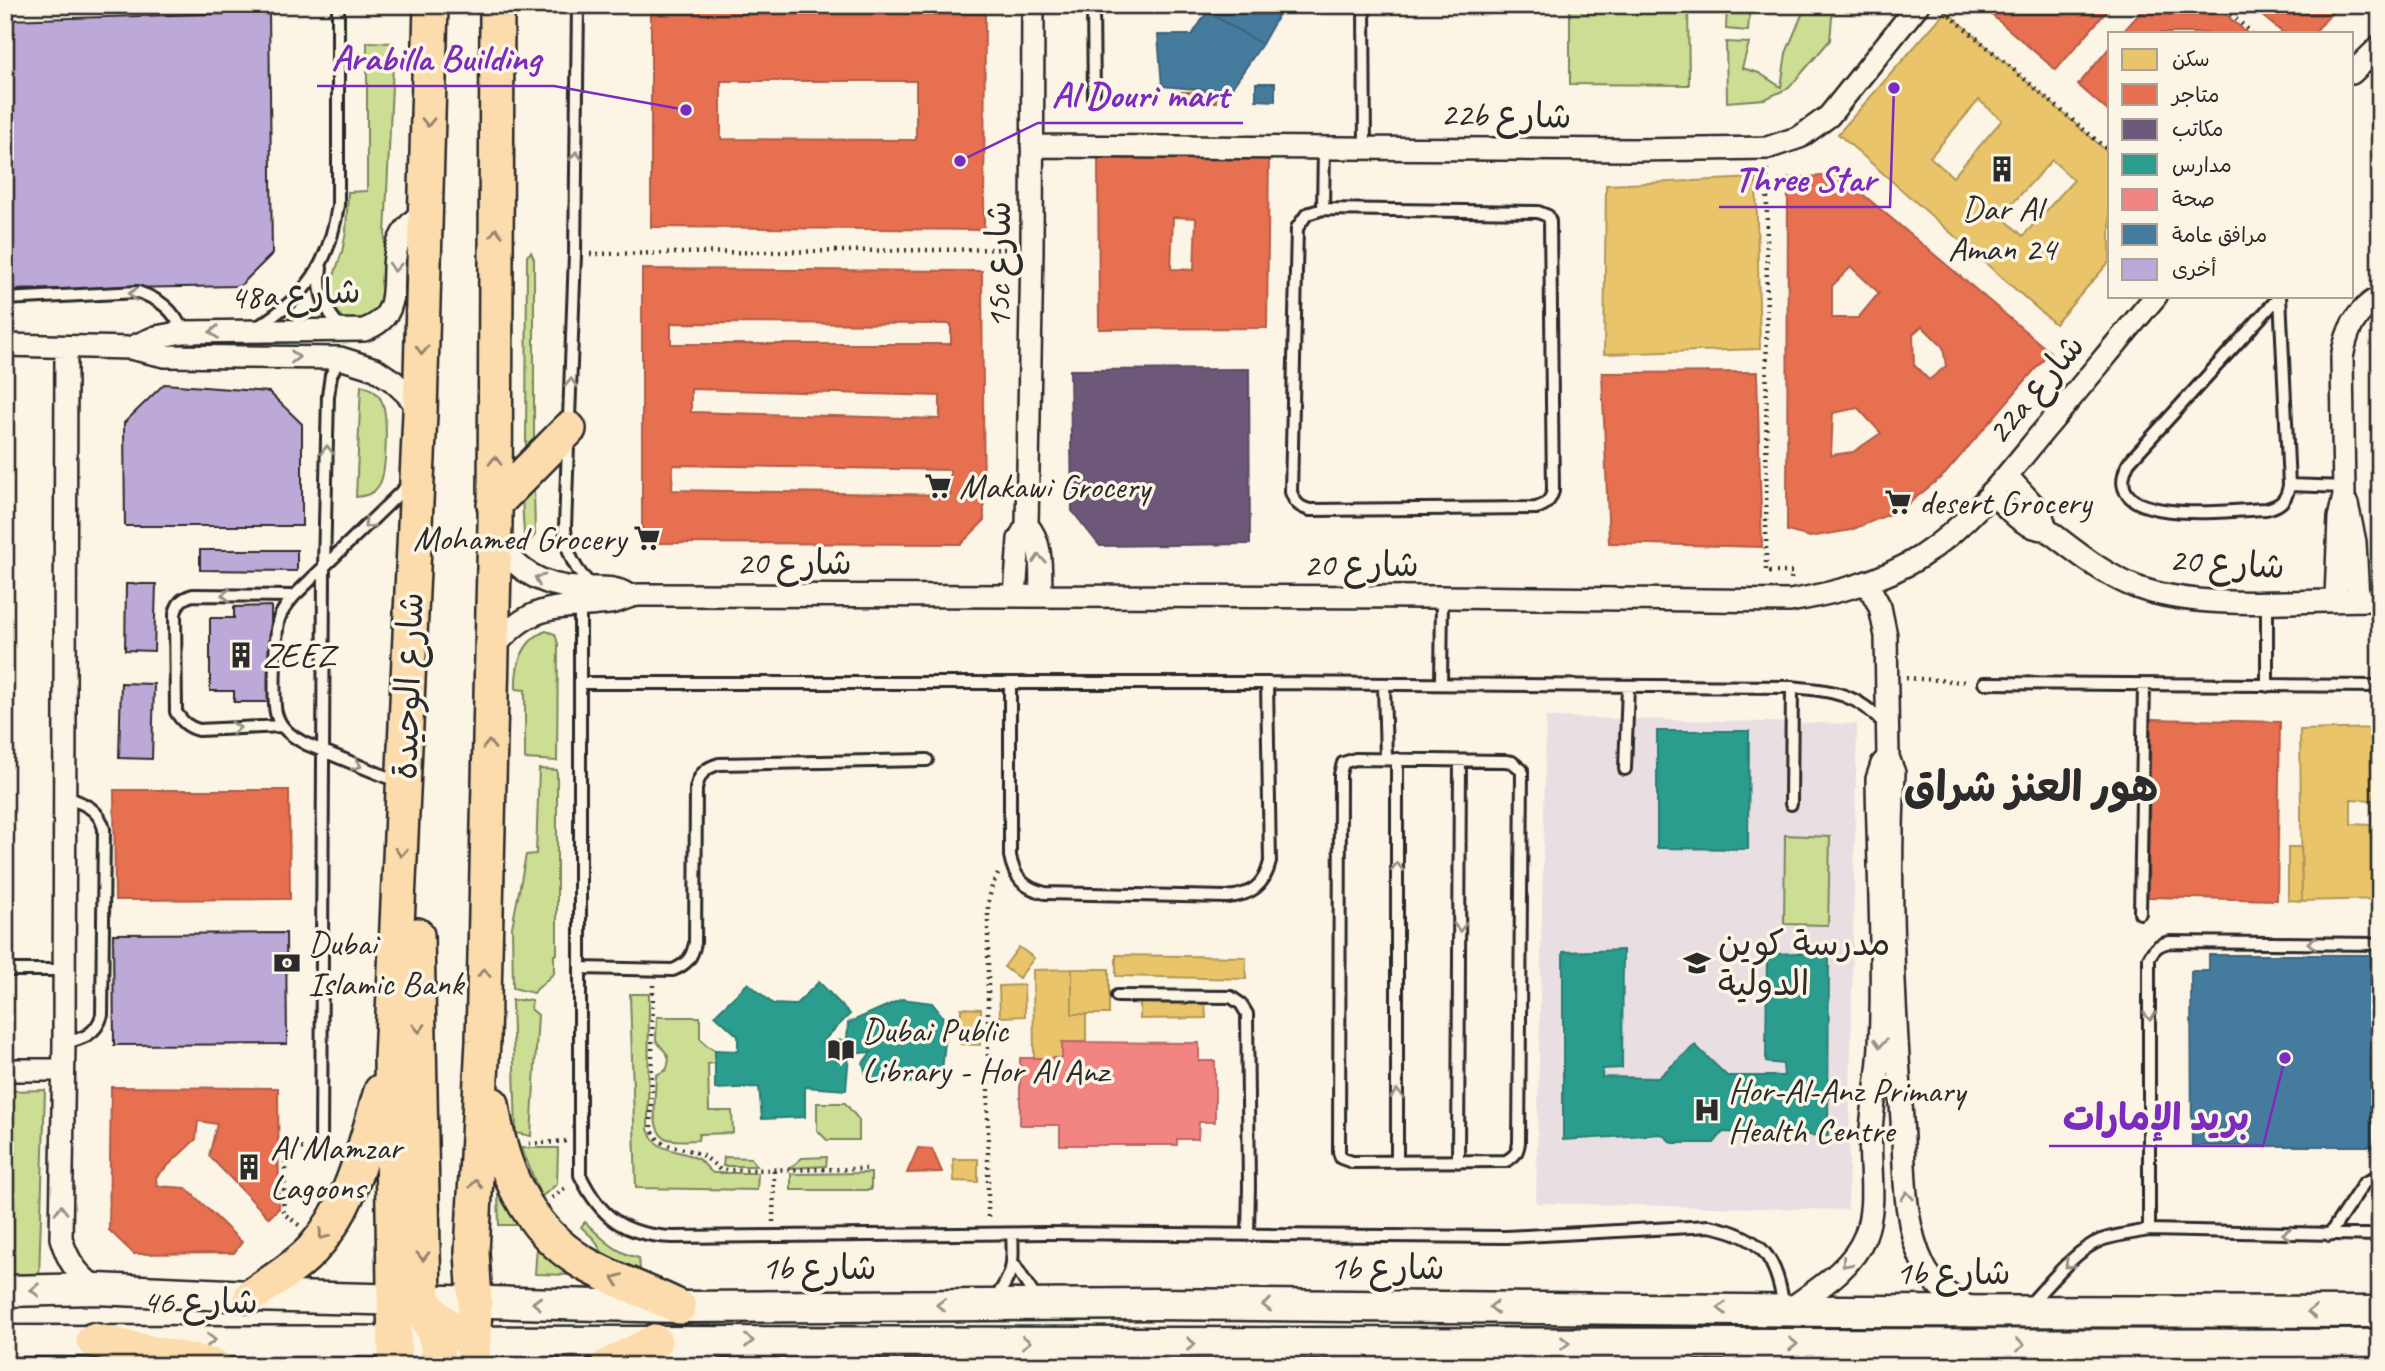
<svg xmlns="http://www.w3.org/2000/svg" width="2385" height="1371" font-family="Caveat,'Playpen Sans Arabic',sans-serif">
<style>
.built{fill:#e9dee1}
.green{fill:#cbde93;stroke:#7b845f;stroke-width:2}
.homes{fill:#e9c46a;stroke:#b09657;stroke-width:2;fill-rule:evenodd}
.shops{fill:#e76f51;stroke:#af5b46;stroke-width:2;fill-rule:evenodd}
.offices{fill:#6d597a;stroke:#594b62;stroke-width:2}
.schools{fill:#2a9d8f;stroke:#2a7b71;stroke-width:2}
.health{fill:#f28482;stroke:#b66968;stroke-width:2}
.public{fill:#457b9d;stroke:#3d637b;stroke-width:2}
.building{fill:#bda9d8;stroke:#2b2b2b;stroke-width:2}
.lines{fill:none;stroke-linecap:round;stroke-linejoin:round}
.lane-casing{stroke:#2b2b2b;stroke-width:16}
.street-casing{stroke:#2b2b2b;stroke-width:26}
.secondary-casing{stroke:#2b2b2b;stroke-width:35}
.primary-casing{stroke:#2b2b2b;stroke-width:38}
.path{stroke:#2b2b2b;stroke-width:4.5;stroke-dasharray:2 5;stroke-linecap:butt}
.lane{stroke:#fcf5e5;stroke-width:10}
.street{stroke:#fcf5e5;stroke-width:21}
.secondary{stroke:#fcf5e5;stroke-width:30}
.primary{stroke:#fcdcac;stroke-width:33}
.oneway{stroke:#94846c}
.oneway2{stroke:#949088}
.labels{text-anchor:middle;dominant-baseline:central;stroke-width:7;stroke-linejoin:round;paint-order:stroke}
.street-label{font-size:35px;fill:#2b2b2b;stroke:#fcf5e5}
.poi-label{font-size:35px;fill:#2b2b2b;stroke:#fcf5e5;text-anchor:start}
.district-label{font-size:42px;font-weight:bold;fill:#2b2b2b;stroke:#fcf5e5}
.leader{fill:none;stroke:#7b2cbf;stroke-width:2.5}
.callout-dot{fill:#7b2cbf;stroke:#fcf5e5;stroke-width:2.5}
.callout-label{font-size:37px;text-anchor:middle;font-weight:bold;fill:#7b2cbf;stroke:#fcf5e5;stroke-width:7;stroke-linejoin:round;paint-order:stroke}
</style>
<rect width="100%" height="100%" fill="#fcf5e5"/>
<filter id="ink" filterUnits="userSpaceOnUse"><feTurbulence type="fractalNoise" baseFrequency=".0143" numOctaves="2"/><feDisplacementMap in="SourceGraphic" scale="14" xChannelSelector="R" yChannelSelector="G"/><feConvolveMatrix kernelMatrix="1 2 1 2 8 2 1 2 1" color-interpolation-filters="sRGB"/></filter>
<g filter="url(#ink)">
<path class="built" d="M1546,717L1857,724L1848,1210L1536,1203Z"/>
<path class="green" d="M1570,5H1688L1689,85L1570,84Z
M1727,5H1750L1748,31L1726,29Z
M1806,5H1833L1830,40L1789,88L1765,99L1727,102L1726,42L1749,43L1742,68L1759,73L1781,87L1786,53Z
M367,42L394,43L382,299L379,312L356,326L335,318L327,296L342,252L346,232L348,192L367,191Z
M531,252L534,259V441L528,447L526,445L527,256Z
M361,385C370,388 378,392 382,402C388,415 387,473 379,485C374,494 365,496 356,497Z
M534,488L535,535L530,541L524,535L522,497Z
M546,631L555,634L558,644L557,761L525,759V690L516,689C515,666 522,640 546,631Z
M539,769L557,770V954L554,955V973L533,993L513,988L512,927L526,855L536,854Z
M1785,835L1830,837L1828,925L1784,924Z
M630,994H649L648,1129C656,1154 677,1148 696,1158C704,1161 706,1169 713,1173H758L757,1190L636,1188Z
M512,1000H532L531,1009L538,1015L531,1136L516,1133Z
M657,1017H700V1038L706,1045L715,1050V1063L708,1064L709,1111H732L733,1133L699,1134L698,1140C688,1140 673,1142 665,1138C649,1130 656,1090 656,1075L666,1070C674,1054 663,1052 656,1040Z
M45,1090L39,1277L5,1278V1168L9,1167L11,1091Z
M817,1103H845L859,1120V1140H827L817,1130Z
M522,1148H558L557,1184L541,1197Z
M724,1157L751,1158L756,1166H723Z
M827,1157L826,1166L790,1168L802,1158Z
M871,1173V1190H791V1174Z
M500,1191L520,1225H499L498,1193Z
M585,1222C602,1238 615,1253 639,1258L640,1269L625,1265L603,1254L594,1239L581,1227Z
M537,1245L570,1275L535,1274Z"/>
<path class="homes" d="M1946,11L2110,154V261L2055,324L1838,134ZM1979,100L2002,120L1953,177L1930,157ZM2052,160L2074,180L2023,236L2001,216Z
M1756,178L1760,349L1604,354L1606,185Z
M2380,728V899L2302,901L2300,730ZM2351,799L2372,800V825L2351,824Z
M2288,847H2301L2302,901L2288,900Z
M1019,947L1034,958L1019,978L1004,967Z
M1116,955L1246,957V979L1116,976Z
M1072,969H1109V1014H1072Z
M1072,969V1014H1086V1042H1062V1058H1034L1033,970Z
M1024,985L1025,1016L1000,1017L999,986Z
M1205,999L1206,1018L1140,1019V1000Z
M961,1008L981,1009L980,1045L960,1044Z
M953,1159H978V1182L954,1181Z"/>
<path class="shops" d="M651,5H985L984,230L651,227ZM721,81H916V140L721,139Z
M1980,5H2112L2056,70Z
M2147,5H2215L2247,33H2122Z
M2249,5H2339L2314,33H2283Z
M2110,47V113L2078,85Z
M1176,92H1217L1216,102H1176Z
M1269,153L1267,328L1099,329L1098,156ZM1173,217L1196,218L1194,270L1171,269Z
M1840,175L2050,352L1945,474L1902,509L1851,530L1810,537L1787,531L1788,178ZM1851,267L1879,293L1858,318H1832V286ZM1922,326L1943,347L1946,366L1929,380L1914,365L1913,334ZM1858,408L1881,433L1853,452L1831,455L1833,413Z
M642,269L982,271L984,521L961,544L642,543ZM671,323L951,324V344H671ZM691,389L940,396V419L691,412ZM673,465L950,470V495L672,490Z
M1757,372L1762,547L1609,543L1602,373Z
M2151,719L2280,722L2277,900L2148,897Z
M114,790H289L290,899L115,900Z
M111,1087L278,1088L279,1208L269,1218L209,1156L217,1124L198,1121L196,1139L156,1177L157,1186L186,1188L242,1242L234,1253L134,1254L109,1230Z
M918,1148L932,1149L942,1172L907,1173Z"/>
<path class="offices" d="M1249,369L1250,544L1100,546L1072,511L1070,370Z"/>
<path class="schools" d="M1657,731H1749L1748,849L1657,848Z
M1623,950L1622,1068L1603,1069L1602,1077L1658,1078L1695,1045L1727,1076H1784L1783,1064L1766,1062L1767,954L1829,952L1828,1136L1723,1132L1714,1143H1672L1662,1134L1563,1140V952Z
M819,982L850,1014L822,1042L847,1040L848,1023L902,999L932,1003L947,1022L942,1071L926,1083L874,1081L866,1075L863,1063L871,1052L849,1054L846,1090L805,1087V1117L762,1119L759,1087L715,1089V1050L738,1051V1036L715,1015L748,983L773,1004L795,1005Z"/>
<path class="health" d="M1062,1042L1199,1043V1061H1215V1122H1199L1198,1139H1177V1145H1060V1125H1020V1058H1062Z"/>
<path class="public" d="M1196,5H1284L1262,44Z
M1207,12L1262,44L1229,92L1162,86L1158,35H1192Z
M1256,83H1275V101L1256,100Z
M2209,955H2380V1146H2192L2191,971H2209Z"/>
<path class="building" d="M269,12L272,254L240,286L5,290V20Z
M164,384L269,392L302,424V526H125L124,423Z
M200,550H297V571L200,570Z
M126,584H156L154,651L125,650Z
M271,606L272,702H234V691H210V618H234V607Z
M121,683L154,684L152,759L119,758Z
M286,933L287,1044L114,1045L113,934Z
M5,977H10L9,1020H5Z"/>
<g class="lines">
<g class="lane-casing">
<path id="lane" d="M578,5L575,254L565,528C566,552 574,571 593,586
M1093,5L1094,99
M1364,5L1365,147
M1323,209L1538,212L1548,216L1550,221L1553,491C1550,501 1546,505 1536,508L1310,510C1299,507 1295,503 1291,492L1297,228L1307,214Z
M1323,209L1324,147
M321,268C317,293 325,310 342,329
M2280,296L2289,485C2287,500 2280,506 2266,509C2234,510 2093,529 2129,462Z
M5,299L138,292C161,300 174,310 183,332
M256,328C307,295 329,266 338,205V5
M2289,485L2345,487
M2267,601V686
M580,605V1175C601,1219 625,1235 673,1237L1045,1233L1506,1237L1709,1226C1762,1236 1777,1257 1784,1309
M580,683H1267L1792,687C1833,691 1857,693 1886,726
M1984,683L2380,686
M1010,684V856C1014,877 1023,888 1045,893L1227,897C1251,895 1264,886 1270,862L1267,683
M1441,684L1442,597
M1384,685L1386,759
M282,726L199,730C188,727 182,722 176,712L175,614C178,602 182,598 193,595L294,596
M1355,759L1505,761L1512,762L1522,770L1519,1142C1518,1152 1515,1156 1506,1161L1352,1162L1341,1158L1339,1152L1340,774L1343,763Z
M1397,759V1162
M1625,769L1628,686
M399,782L306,744C293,737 280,729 276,713C273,702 275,630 279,619C282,610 288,603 294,596L410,483
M1791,804L1792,687
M2140,913L2144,685
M580,968L673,970C687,964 692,958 695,943L696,789C699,774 705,768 719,764L927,760
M5,970H64
M1117,996L1231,997L1241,1004L1247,1014L1249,1186L1248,1233
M64,1043C82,1039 96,1035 102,1015L104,829C99,808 83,804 65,796
M321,1147L324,567L328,396L331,375L340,358
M1458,1162L1460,761
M2149,1230V958C2154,948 2159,944 2170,942L2380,944
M2329,1235L2364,1183L2380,1176
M1014,1264L1037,1300
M994,1300C1013,1275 1014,1265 1012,1234
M2028,1306C2048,1285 2075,1250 2101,1240C2116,1235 2133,1233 2149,1230L2380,1235
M692,1349L712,1362L725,1366
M1388,1351L1410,1366
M1096,1366L1104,1362L1118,1348"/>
</g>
<g class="street-casing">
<path id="street" d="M2352,73L2380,46
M1032,146L1635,150L1767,148L1800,137L1829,116L1918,5
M5,345L130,348L165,356L340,358L375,369L393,381L408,395L420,412
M66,347L64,1043L61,1238C68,1262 77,1274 97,1289
M130,348L156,337L183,332L364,330C410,314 384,273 400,239C406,226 416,218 426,210
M2007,476L2041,513L2046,529
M1991,492C2008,508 2022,529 2046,529C2074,550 2102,574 2136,587C2203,612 2307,599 2380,600
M2347,504L2355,542L2358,599
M1027,525C1044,544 1040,572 1041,596
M498,534C510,570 544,587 580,588C597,589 613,585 628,595
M1867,583L1880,607L1886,636L1888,757L1894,773C1888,888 1894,1005 1902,1119C1905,1167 1902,1222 1924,1266C1934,1287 1956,1300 1975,1311
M1015,596L1019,539L1027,525L1032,249L1033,5
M2336,599L2339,518L2344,496L2342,358C2346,332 2355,311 2380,297
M492,650C530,602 554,609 609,603C620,602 628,595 640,595L1442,597L1790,601C1835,593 1881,582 1920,557C1968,526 2004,479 2040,435C2079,389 2117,342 2156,296
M5,1070H62
M1790,1309C1817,1289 1852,1269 1865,1236C1878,1203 1868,1164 1871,1130C1873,1102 1879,1074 1880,1045C1884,957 1878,868 1877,779L1882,764L1888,757
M1256,1344L1257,1366"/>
</g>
<g class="secondary-casing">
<path id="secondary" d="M5,1291L97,1289L251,1296L679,1307L1156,1304L1838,1311L2380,1312
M5,1341L2380,1345"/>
</g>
<g class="primary-casing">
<path id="primary" d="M494,505L569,429
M417,935L424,1300C436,1320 453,1329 472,1341
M492,1104C500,1166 526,1228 582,1262C612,1280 647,1291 679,1307
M251,1296C271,1282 295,1268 312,1250C352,1206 364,1147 381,1091
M416,1309C435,1323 437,1344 439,1366
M93,1340L215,1366
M395,1366L391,1059L420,413L431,5
M473,1366L475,1301L472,1252L483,1041L495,523L497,5
M607,1366L655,1341"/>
</g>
<path class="path" d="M2220,5L2252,33
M1939,6L2110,152
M1767,169L1766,572H1792L1791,579
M590,254L1012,249
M1906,678L1967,682
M653,985L651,1127C658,1150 679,1145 697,1153C706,1157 713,1163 720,1170L866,1169
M529,1144L566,1141
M552,1198L567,1186
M988,1217V904L992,886L998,874
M773,1222L774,1170
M299,1225L283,1213L286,1150L306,1148"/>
<use href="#lane" class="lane"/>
<use href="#street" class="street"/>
<use href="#secondary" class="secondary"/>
<use href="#primary" class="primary"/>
</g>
<defs><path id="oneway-chevron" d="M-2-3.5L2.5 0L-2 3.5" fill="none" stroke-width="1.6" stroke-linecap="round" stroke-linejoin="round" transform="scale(1.75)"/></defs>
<g class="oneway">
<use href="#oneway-chevron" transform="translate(428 122) rotate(91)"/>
<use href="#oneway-chevron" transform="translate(496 233) rotate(-90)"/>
<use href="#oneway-chevron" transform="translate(422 350) rotate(92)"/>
<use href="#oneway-chevron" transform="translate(495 461) rotate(-90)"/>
<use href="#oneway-chevron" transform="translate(489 745) rotate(-89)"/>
<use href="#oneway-chevron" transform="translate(401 852) rotate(93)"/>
<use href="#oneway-chevron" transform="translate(484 973) rotate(-89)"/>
<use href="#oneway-chevron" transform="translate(419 1028) rotate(89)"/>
<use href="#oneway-chevron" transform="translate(476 1184) rotate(-87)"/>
<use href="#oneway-chevron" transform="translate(323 1235) rotate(127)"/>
<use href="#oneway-chevron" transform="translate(423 1256) rotate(89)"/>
<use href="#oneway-chevron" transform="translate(617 1279) rotate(-159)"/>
</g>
<g class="oneway2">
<use href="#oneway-chevron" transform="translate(576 156) rotate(-89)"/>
<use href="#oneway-chevron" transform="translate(395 267) rotate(94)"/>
<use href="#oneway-chevron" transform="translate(133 294) rotate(-176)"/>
<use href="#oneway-chevron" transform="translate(214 332) rotate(179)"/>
<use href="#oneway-chevron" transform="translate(295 357) rotate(1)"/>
<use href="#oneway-chevron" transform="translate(571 383) rotate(-88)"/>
<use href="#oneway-chevron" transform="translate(327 450) rotate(-89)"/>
<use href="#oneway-chevron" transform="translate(368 524) rotate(135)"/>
<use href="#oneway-chevron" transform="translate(1039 559) rotate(-93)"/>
<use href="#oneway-chevron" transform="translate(539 579) rotate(-154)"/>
<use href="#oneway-chevron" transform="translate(226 595) rotate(-179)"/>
<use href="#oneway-chevron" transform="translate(236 728) rotate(-3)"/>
<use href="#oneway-chevron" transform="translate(357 765) rotate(22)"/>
<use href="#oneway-chevron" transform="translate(1397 867) rotate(-90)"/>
<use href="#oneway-chevron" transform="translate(1460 927) rotate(90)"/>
<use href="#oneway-chevron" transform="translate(2312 943) rotate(-179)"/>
<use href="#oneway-chevron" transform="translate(2150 1016) rotate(90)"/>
<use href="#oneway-chevron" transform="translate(1880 1043) rotate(92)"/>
<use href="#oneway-chevron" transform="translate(1397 1094) rotate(-90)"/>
<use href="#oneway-chevron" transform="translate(1907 1196) rotate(-95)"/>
<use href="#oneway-chevron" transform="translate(61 1210) rotate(-90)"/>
<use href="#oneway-chevron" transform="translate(2287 1234) rotate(-178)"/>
<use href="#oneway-chevron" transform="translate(1846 1263) rotate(131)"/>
<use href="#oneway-chevron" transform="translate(2069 1264) rotate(135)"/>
<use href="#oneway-chevron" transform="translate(35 1290) rotate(179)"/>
<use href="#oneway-chevron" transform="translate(537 1303) rotate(-178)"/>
<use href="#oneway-chevron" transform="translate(941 1305) rotate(180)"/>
<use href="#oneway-chevron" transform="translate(1267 1305) rotate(-180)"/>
<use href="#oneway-chevron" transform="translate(1494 1307) rotate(-180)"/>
<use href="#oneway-chevron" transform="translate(1722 1308) rotate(-180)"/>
<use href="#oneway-chevron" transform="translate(2312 1312) rotate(-180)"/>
<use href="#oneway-chevron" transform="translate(211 1340)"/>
<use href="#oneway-chevron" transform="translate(749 1341)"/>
<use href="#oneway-chevron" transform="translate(1026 1342)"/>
<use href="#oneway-chevron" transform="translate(1565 1343)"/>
<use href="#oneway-chevron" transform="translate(1191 1344) rotate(1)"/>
<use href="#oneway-chevron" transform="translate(1793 1344)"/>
<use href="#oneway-chevron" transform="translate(2020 1345)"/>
</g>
</g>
<defs>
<g id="building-bare" transform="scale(2.1)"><path d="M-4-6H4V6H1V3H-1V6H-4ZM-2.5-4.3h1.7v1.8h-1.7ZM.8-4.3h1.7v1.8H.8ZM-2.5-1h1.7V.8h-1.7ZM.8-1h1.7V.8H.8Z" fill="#2b2b2b" stroke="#fcf5e5" stroke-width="2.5" paint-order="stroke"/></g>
<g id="supermarket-bare" transform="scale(2.1)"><path d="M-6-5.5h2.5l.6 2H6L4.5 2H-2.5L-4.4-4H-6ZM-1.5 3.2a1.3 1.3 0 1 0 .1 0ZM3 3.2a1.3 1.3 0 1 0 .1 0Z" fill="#2b2b2b" stroke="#fcf5e5" stroke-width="2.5" paint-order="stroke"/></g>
<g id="bank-bare" transform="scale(2.1)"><path d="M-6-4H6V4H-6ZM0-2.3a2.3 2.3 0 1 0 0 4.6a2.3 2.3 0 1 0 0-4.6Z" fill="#2b2b2b" stroke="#fcf5e5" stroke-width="2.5" paint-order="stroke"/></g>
<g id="school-bare" transform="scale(2.1)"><path d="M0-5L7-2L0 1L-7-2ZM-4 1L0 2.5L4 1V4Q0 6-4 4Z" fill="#2b2b2b" stroke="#fcf5e5" stroke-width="2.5" paint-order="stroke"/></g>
<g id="library-bare" transform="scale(2.1)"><path d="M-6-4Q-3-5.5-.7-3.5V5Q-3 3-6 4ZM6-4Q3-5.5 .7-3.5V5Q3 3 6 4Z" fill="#2b2b2b" stroke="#fcf5e5" stroke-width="2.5" paint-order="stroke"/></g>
<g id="hospital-bare" transform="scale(2.1)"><path d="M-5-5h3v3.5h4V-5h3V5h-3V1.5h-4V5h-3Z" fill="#2b2b2b" stroke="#fcf5e5" stroke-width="2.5" paint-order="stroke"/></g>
</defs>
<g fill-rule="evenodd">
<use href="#building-bare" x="2002" y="169"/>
<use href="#supermarket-bare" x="938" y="486"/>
<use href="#supermarket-bare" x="1898" y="502"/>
<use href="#supermarket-bare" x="647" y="538"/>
<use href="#building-bare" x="241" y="655"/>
<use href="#bank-bare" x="287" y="963"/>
<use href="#school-bare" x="1697" y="963"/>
<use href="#library-bare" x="841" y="1050"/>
<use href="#hospital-bare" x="1707" y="1110"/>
<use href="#building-bare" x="249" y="1167"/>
</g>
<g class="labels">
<g class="street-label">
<text transform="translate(1506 115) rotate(1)">22b شارع</text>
<text transform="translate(998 265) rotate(-90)">15c شارع</text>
<text transform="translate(295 294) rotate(-3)">48a شارع</text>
<text transform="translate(2035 389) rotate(-50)">22a شارع</text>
<text x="794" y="562">شارع 20</text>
<text transform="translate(2227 563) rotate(4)">شارع 20</text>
<text x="1361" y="564">شارع 20</text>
<text transform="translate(408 686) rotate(-88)">شارع الوحيدة</text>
<text x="819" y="1267">1b شارع</text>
<text x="1387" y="1267">1b شارع</text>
<text x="1953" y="1272">1b شارع</text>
<text x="200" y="1301">شارع 46</text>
</g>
<g class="poi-label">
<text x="2002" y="208" text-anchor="middle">Dar Al<tspan x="2002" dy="40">Aman 24</tspan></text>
<text x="959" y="486">Makawi Grocery</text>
<text x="1919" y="502">desert Grocery</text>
<text x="626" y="538" text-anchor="end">Mohamed Grocery</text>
<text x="262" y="655">ZEEZ</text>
<text x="308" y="943">Dubai<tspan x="308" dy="40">Islamic Bank</tspan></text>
<text x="1718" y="943">مدرسة كوين<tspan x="1718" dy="40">الدولية</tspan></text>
<text x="862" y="1030">Dubai Public<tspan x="862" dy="40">Library - Hor Al Anz</tspan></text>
<text x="1728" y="1090">Hor-Al-Anz Primary<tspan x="1728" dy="40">Health Centre</tspan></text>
<text x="270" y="1147">Al Mamzar<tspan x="270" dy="40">Lagoons</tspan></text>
</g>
<g class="district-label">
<text x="2031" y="787">هور العنز شراق</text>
</g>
</g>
<path class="leader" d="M686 110L554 86H317M960 161L1038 123H1243M1894 88L1890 207H1719M2285 1058L2263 1146H2049"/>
<g class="callout-dot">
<circle cx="686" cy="110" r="7"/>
<circle cx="960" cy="161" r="7"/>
<circle cx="1894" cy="88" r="7"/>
<circle cx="2285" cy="1058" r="7"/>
</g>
<g class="callout-label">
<text x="436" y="70">Arabilla Building</text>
<text x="1140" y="107">Al Douri mart</text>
<text x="1805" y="191">Three Star</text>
<text x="2156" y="1130">بريد الإمارات</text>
</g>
<rect width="2385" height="1371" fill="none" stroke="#fcf5e5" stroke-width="28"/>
<rect x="14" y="14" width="2357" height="1343" fill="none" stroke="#2b2b2b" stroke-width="2.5" filter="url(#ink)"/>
<rect x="2108" y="32" width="245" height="266" fill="#fcf5e5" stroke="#a8a49b" stroke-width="2"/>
<rect x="2122" y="49" width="35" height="21" fill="#e9c46a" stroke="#a8a49b" stroke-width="2"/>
<text x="2172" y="66" font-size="21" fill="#2b2b2b">سكن</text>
<rect x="2122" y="84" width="35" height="21" fill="#e76f51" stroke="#a8a49b" stroke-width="2"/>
<text x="2172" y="102" font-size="21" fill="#2b2b2b">متاجر</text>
<rect x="2122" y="119" width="35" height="21" fill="#6d597a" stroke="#a8a49b" stroke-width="2"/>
<text x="2172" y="136" font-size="21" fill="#2b2b2b">مكاتب</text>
<rect x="2122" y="154" width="35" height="21" fill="#2a9d8f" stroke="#a8a49b" stroke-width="2"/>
<text x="2172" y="172" font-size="21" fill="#2b2b2b">مدارس</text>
<rect x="2122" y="189" width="35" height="21" fill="#f28482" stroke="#a8a49b" stroke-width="2"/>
<text x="2172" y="206" font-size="21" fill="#2b2b2b">صحة</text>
<rect x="2122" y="224" width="35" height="21" fill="#457b9d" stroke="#a8a49b" stroke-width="2"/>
<text x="2172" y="242" font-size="21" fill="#2b2b2b">مرافق عامة</text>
<rect x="2122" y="259" width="35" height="21" fill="#bda9d8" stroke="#a8a49b" stroke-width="2"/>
<text x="2172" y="276" font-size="21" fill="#2b2b2b">أخرى</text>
</svg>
